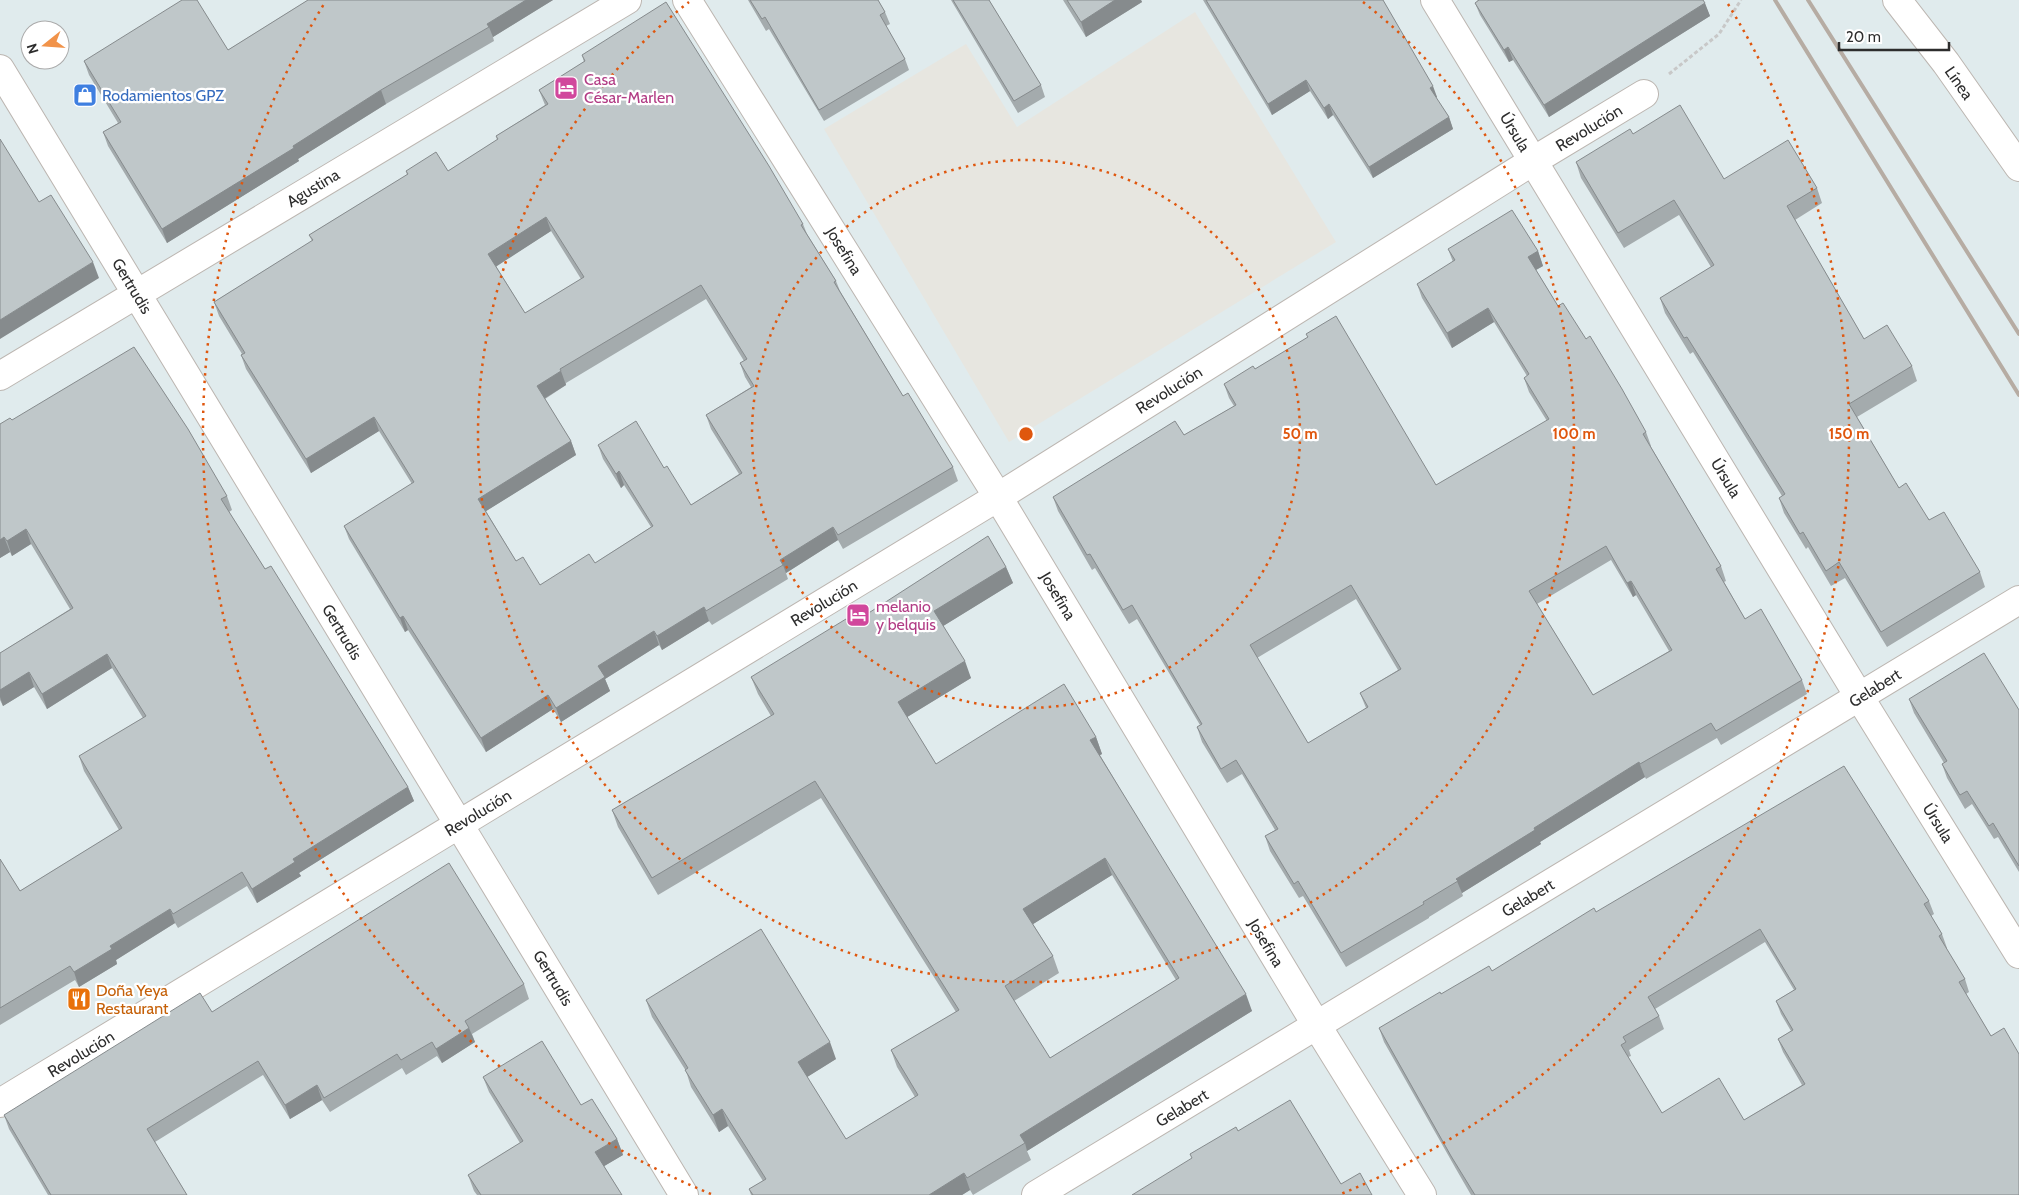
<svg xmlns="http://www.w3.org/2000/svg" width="2019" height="1195" font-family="Cabin,sans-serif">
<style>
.industrial{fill:#e7e6e0}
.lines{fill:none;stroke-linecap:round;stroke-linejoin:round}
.street-casing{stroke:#bcb6b1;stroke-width:30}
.secondary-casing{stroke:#bcb6b1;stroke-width:30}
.path{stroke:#c8c8c8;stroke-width:3;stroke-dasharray:4 2.5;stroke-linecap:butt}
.street{stroke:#fff;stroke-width:28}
.secondary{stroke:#fff;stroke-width:28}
.rail{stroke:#b6aca3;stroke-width:4}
.wall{fill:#a4abad;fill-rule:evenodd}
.shaded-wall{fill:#868b8d}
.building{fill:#bfc7c9;stroke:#868b8d;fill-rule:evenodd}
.ring{fill:none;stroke:#df570e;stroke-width:2.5;stroke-dasharray:2.5 5}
.labels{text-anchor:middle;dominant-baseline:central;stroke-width:4.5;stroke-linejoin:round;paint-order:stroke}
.hotel-label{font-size:16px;fill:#b23c85;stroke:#fff;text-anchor:start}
.street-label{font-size:16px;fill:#2d2d2d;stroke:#fff}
.shop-label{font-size:16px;fill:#366cbe;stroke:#fff;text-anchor:start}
.food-label{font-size:16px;fill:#c56008;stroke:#fff;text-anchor:start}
.centre{fill:#df570e;stroke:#fff;stroke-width:2.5}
.ring-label{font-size:15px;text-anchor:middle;font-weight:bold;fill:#df570e;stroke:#fff;stroke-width:4.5;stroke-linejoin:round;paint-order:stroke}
</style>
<rect width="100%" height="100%" fill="#e0ebed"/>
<path class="industrial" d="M1195,12L1336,242L1009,442L824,129L966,44L1017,127Z"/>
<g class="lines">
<g class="street-casing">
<path id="street" d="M687,0L998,497L1317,1026L1422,1195
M1897,0L1946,63L2019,167
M0,69L684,1195
M0,376L627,0
M0,1103L998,497L1533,161L1644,94
M1036,1195L2019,600"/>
</g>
<g class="secondary-casing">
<path id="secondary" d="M1435,0L1860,698L2019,954"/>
</g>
<path class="path" d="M1669,74L1719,34L1741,0"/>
<use href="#street" class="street"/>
<use href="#secondary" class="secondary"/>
<path class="rail" d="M1775,0L2019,395
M1808,0L2019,334"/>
</g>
<path class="wall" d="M308,0H553L493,37L494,41L386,104L298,159L299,161L167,243L108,146L103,132L118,123L89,75L84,61L228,50Z
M748,0H878L885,12L890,24L886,26L905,59L909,70L824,121L769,29L766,31Z
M951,0H989L1041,85L1045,97L1018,113Z
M1063,0H1141L1142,2L1086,37Z
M1203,0H1383L1437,97L1436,98L1449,117L1453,129L1373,178L1333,115L1328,119L1310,91L1272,115Z
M1477,0H1703L1710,16L1549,117L1513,60L1509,62L1480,15L1475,3L1478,1Z
M582,55L803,224L807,234L836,281L840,291L903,396L953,467L958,481L843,549L838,540L786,573L788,579L712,625L709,621L662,650L659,645L605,679L610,691L561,722L553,709L486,752L408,630L405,632L349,539L344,526L412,484L379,431L311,473L246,369L241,355L242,354L219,316L214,302L312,241L309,235L407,175L406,171H448L497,140L496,136L545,105L539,90L584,62ZM551,231L581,279L525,313L496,266ZM706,299L744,361L740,363L745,377L751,387L706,415L711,429L739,474L691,505L664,468L598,445L603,459L621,488L624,485L651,527L595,563L540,585L516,561L486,511L576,455L571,441L545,399L566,385V383Z
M1633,134L1724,179L1817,188L1822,203L1795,220L1864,339L1912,366L1917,381L1857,417L1899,488L1980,572L1985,587L1887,647L1845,578L1831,586L1808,547L1806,549L1784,513L1779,498L1782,496L1693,352L1690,354L1665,313L1660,298L1711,267L1679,215L1624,248L1581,178L1576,162Z
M1448,249L1538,251L1543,266L1536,270L1558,306L1646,432L1651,446V447L1721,566L1726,581L1724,582L1745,619L1802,680L1807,694L1721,745L1717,738L1646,779L1645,777L1540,842L1541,844L1462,893L1463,896L1429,917V918L1346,967L1303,896L1299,898L1270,851L1265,836L1275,830L1242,774L1227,783L1202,742L1197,727L1200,725L1137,619L1129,624L1095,568L1092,570L1058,511L1053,497L1184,435L1234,406L1229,398L1224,384L1255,369L1308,338L1306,334L1436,485L1547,421L1529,392L1524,378L1527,376L1494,322L1452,348L1422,298L1417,284L1453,262ZM1611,560L1633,597L1636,595L1669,651L1593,695L1537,604ZM1356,599L1398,670L1360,693L1366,708L1308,743L1257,658Z
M12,420L227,496L232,510L229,512L265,569L408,787L414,801L299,873L301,876L257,903L247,886L178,928L175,923L116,960L117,964L79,987L75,980L0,1025V859L20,891L119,830L84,771L79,756L143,718L112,668L47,709L34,687L3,706L0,700V653L70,609L31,544L12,556L10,552L0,558V424Z
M1006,567L1013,583L943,626L971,678L907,717L936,764L1096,737L1102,754L1100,755L1252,1011L1027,1151L1031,1160L973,1195L970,1190L962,1195H751L749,1189L763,1181L728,1126L719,1132L691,1087L686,1071L652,1017L646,1000L836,1059L807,1077L846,1139L915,1097L897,1067L891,1050L956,1012L821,798L658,895L618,827L612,810L771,716L758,694L751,677L850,625ZM1112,875L1176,980L1050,1058L1014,1001L1059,973L1053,956L1033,924Z
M1909,699L2019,710V872L1998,837L1994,839L1972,804L1965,809L1947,778L1942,764L1944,763L1914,713Z
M1929,901L1934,914L1931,916L1942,934L1947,948H1946L1965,979L1969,992L1966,994L1991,1036L2019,1195H1471L1456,1169L1384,1042L1379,1028L1441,994L1492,971L1596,912ZM1765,942L1794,990L1776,1001L1781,1014L1791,1031L1778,1039L1783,1052L1802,1085L1744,1120L1662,1113L1628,1057L1631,1056L1629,1050L1664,1029L1659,1016L1655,1009Z
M524,984L529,999L472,1034L475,1042L442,1063L437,1056L406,1075L402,1068L330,1112L322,1100L290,1119L263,1075L155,1142L187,1195H48L9,1129L4,1115L212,1012Z
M483,1077L581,1105L617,1139L623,1155L604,1166L622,1195H477L474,1191L468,1175L520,1143L489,1092Z"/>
<path class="shaded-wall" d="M526,0H553L493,37L489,27L487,24Z
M1115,0H1141L1142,2L1086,37L1081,22Z
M1705,3L1710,16L1549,117L1544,105Z
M1508,47L1513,60L1509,62L1504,50Z
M1306,80L1310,91L1272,115L1268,104Z
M1433,86L1437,97L1434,99L1430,88Z
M381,90L386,104L298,159L299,161L167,243L162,229Z
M1329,104L1333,115L1328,119L1324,108Z
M1449,117L1453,129L1373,178L1369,167Z
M546,217L551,231L494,268L488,254Z
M1538,251L1543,266L1534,271L1528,257Z
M93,262L99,278L0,339V320Z
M1488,308L1494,322L1452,348L1447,333Z
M561,371L566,385L542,400L537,386Z
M374,417L379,431L311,473L306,459Z
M571,441L576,455L483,513L478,499Z
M619,471L624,485L621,488L616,474Z
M833,527L838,540L786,573L783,565L780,560Z
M26,529L31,544L12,556L7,541Z
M4,537L10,552L0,558V540Z
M1006,567L1013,583L940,628L934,611Z
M1631,581L1636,595L1633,597L1627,583Z
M704,607L709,621L662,650L657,636Z
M403,616L408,630L405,632L400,618Z
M654,631L659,645L605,679L610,691L561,722L556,708L598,666Z
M107,654L112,668L47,709L42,694Z
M965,661L971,678L904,719L898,702Z
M29,672L34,687L3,706L0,697V690Z
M548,695L553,709L486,752L481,738Z
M1096,737L1102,754L1096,757L1090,740Z
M1639,762L1645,777L1540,842L1541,844L1462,893L1456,879L1534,828Z
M408,787L414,801L299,873L301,876L257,903L252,889L293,859Z
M1105,858L1112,875L1030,926L1023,909Z
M170,909L175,923L116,960L117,964L79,987L74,972L110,946Z
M1246,994L1252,1011L1027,1151L1025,1143L1020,1135Z
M469,1028L475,1042L442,1063L436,1049Z
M830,1042L836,1059L804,1079L798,1062Z
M317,1085L322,1100L290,1119L285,1105Z
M722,1109L728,1126L719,1132L713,1115Z
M617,1139L623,1155L601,1168L595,1152Z
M964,1173L970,1190L962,1195H929Z"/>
<path class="building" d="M182,0H197L228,50L308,0H526L487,24L489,27L381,90L293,146L294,148L162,229L103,132L121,122L84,61Z
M750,0H878L885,12L880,15L905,59L819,110L765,17L762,19Z
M953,0H989L1041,85L1014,101Z
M1067,0H1115L1081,22Z
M1206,0H1383L1433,86L1430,88L1449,117L1369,167L1329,104L1324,108L1306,80L1268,104Z
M1479,0H1703L1705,3L1544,105L1508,47L1504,50L1475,3Z
M666,2L769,166L803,224L801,225L836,281L834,282L903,396L908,393L953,467L838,535L833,527L780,560L783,565L706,611L704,607L657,636L654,631L598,666L605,677L556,708L548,695L481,738L403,616L400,618L344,526L414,482L374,417L306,459L241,355L245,353L214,302L313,240L309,235L408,174L406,171L436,152L448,171L498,139L496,136L548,104L539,90L585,61L582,55ZM546,217L584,277L525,313L488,254ZM701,285L747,359L740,363L754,386L706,415L742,473L691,505L667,466L664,468L636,421L598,445L616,474L619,471L653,526L595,563L589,554L540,585L523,557L516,561L478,499L571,441L537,386L561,371L560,369Z
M1680,105L1724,179L1788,140L1817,188L1787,206L1864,339L1887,325L1912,366L1849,404L1899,488L1906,483L1929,520L1944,512L1980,572L1881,632L1839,562L1826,571L1803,532L1800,534L1779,498L1785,494L1687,337L1684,338L1660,298L1714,265L1674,200L1618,233L1576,162L1630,129L1633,134Z
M0,139L39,202L51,195L93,262L0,320Z
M1512,210L1538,251L1528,257L1558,306L1563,303L1586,339L1590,336L1622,389L1646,432L1643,434L1721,566L1716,569L1745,619L1761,609L1802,680L1716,731L1711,723L1640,764L1639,762L1534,828L1535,830L1456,879L1458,881L1423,902L1424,904L1341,953L1298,881L1294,884L1265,836L1278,829L1236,760L1221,769L1197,727L1202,724L1132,605L1123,610L1090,554L1087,555L1053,497L1175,421L1184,435L1236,405L1224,384L1253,366L1255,369L1308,337L1306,334L1336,316L1436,485L1549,419L1524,378L1529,374L1488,308L1447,333L1417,284L1455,260L1448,249ZM1606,546L1627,583L1631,581L1672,650L1593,695L1529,591ZM1351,585L1401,669L1360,693L1368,707L1308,743L1250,645Z
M134,347L188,429L227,496L221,499L265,569L271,566L408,787L293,859L295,862L252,889L242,872L173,914L170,909L110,946L112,949L74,972L70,966L0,1008V859L20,891L122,828L79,756L146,716L107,654L42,694L29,672L0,690V653L73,608L26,529L7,541L4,537L0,540V424L10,418L12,420Z
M988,536L1006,567L934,611L965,661L898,702L936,764L1064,684L1096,737L1090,740L1246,994L1020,1135L1025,1143L967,1178L964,1173L929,1195H753L749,1189L766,1179L722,1109L713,1115L685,1070L688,1068L646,1000L761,929L830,1042L798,1062L846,1139L918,1095L891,1050L959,1010L815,781L652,878L612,810L774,714L751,677L846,619L850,625ZM1105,858L1179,978L1050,1058L1005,986L1053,956L1023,909Z
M1984,653L2019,710V866L1993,823L1989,826L1967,791L1960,795L1942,764L1947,761L1909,699Z
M1844,766L1929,901L1924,904L1942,934L1939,936L1965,979L1959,982L1991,1036L2004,1028L2019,1054V1195H1475L1451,1156L1379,1028L1440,992L1441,994L1489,966L1492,971L1594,908L1596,912ZM1760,929L1796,989L1776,1001L1793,1030L1778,1039L1805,1084L1744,1120L1719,1078L1662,1113L1621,1045L1626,1042L1623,1037L1659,1016L1648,997Z
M449,863L524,984L465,1021L469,1028L436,1049L432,1042L401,1060L397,1054L324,1098L317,1085L285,1105L258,1061L147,1129L187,1195H51L4,1115L200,993L212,1012Z
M542,1041L581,1105L592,1099L617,1139L595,1152L622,1195H481L468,1175L523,1141L483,1077Z
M1290,1100L1341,1184L1360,1173L1372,1195H1132L1192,1158L1190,1154L1236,1127L1238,1131Z"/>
<g class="ring">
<circle cx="1026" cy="434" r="274"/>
<path d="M1363 2A548 548 0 1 1 689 2"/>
<path d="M711 1194A823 823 0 0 1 324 4M1728 4A823 823 0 0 1 1341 1194"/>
</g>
<defs>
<g id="hotel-square" transform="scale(1.25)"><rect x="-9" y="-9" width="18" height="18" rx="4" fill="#d1479c" stroke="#fff"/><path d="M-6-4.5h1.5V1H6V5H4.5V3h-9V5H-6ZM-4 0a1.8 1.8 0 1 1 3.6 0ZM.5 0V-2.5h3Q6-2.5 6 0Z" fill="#fff"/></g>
<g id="shop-square" transform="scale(1.25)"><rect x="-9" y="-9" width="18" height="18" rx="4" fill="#3f7fe0" stroke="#fff"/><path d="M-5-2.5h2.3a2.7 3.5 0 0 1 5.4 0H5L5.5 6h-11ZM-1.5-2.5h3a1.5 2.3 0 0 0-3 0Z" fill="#fff"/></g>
<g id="restaurant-square" transform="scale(1.25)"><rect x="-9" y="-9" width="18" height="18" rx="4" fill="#e8710a" stroke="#fff"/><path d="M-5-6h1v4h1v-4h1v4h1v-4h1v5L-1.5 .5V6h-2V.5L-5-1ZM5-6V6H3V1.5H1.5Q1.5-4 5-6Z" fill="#fff"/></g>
</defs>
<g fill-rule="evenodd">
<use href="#hotel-square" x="566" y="88"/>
<use href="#shop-square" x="85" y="95"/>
<use href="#hotel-square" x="858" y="615"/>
<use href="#restaurant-square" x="79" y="999"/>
</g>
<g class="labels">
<g class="hotel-label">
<text x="584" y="79">Casa<tspan x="584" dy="18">César-Marlen</tspan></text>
<text x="876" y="606">melanio<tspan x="876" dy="18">y belquis</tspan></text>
</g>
<g class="street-label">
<text transform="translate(1959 83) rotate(55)">Línea</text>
<text transform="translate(1589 128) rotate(-31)">Revolución</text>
<text transform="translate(1515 132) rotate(59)">Úrsula</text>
<text transform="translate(313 188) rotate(-31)">Agustina</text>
<text transform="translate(844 251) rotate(58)">Josefina</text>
<text transform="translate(132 286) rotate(59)">Gertrudis</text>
<text transform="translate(1169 390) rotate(-32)">Revolución</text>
<text transform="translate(1726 478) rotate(59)">Úrsula</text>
<text transform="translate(1058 596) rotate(59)">Josefina</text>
<text transform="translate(824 603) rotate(-31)">Revolución</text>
<text transform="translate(342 632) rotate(59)">Gertrudis</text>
<text transform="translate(1875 688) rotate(-32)">Gelabert</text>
<text transform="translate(478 813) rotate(-31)">Revolución</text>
<text transform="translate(1938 823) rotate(58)">Úrsula</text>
<text transform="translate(1528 898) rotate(-31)">Gelabert</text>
<text transform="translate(1266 943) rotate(59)">Josefina</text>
<text transform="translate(553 978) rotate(59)">Gertrudis</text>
<text transform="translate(81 1054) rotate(-31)">Revolución</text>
<text transform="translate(1182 1108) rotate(-31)">Gelabert</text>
</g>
<g class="shop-label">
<text x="102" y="95">Rodamientos GPZ</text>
</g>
<g class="food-label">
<text x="96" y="990">Doña Yeya<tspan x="96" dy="18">Restaurant</tspan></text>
</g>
</g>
<circle cx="1026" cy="434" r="8" class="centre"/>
<g class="ring-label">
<text x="1300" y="439">50 m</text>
<text x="1574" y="439">100 m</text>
<text x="1849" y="439">150 m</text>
</g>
<g transform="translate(45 45) rotate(253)"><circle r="24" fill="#ffffff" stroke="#ababab"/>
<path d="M0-4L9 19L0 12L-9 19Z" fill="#f1934a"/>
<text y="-8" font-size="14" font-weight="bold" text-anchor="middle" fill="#2d2d2d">N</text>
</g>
<path d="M1839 42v8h110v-8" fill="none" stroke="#2d2d2d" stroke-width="2.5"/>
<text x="1846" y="42" font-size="15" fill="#2d2d2d" stroke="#ffffff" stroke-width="4" paint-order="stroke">20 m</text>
</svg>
